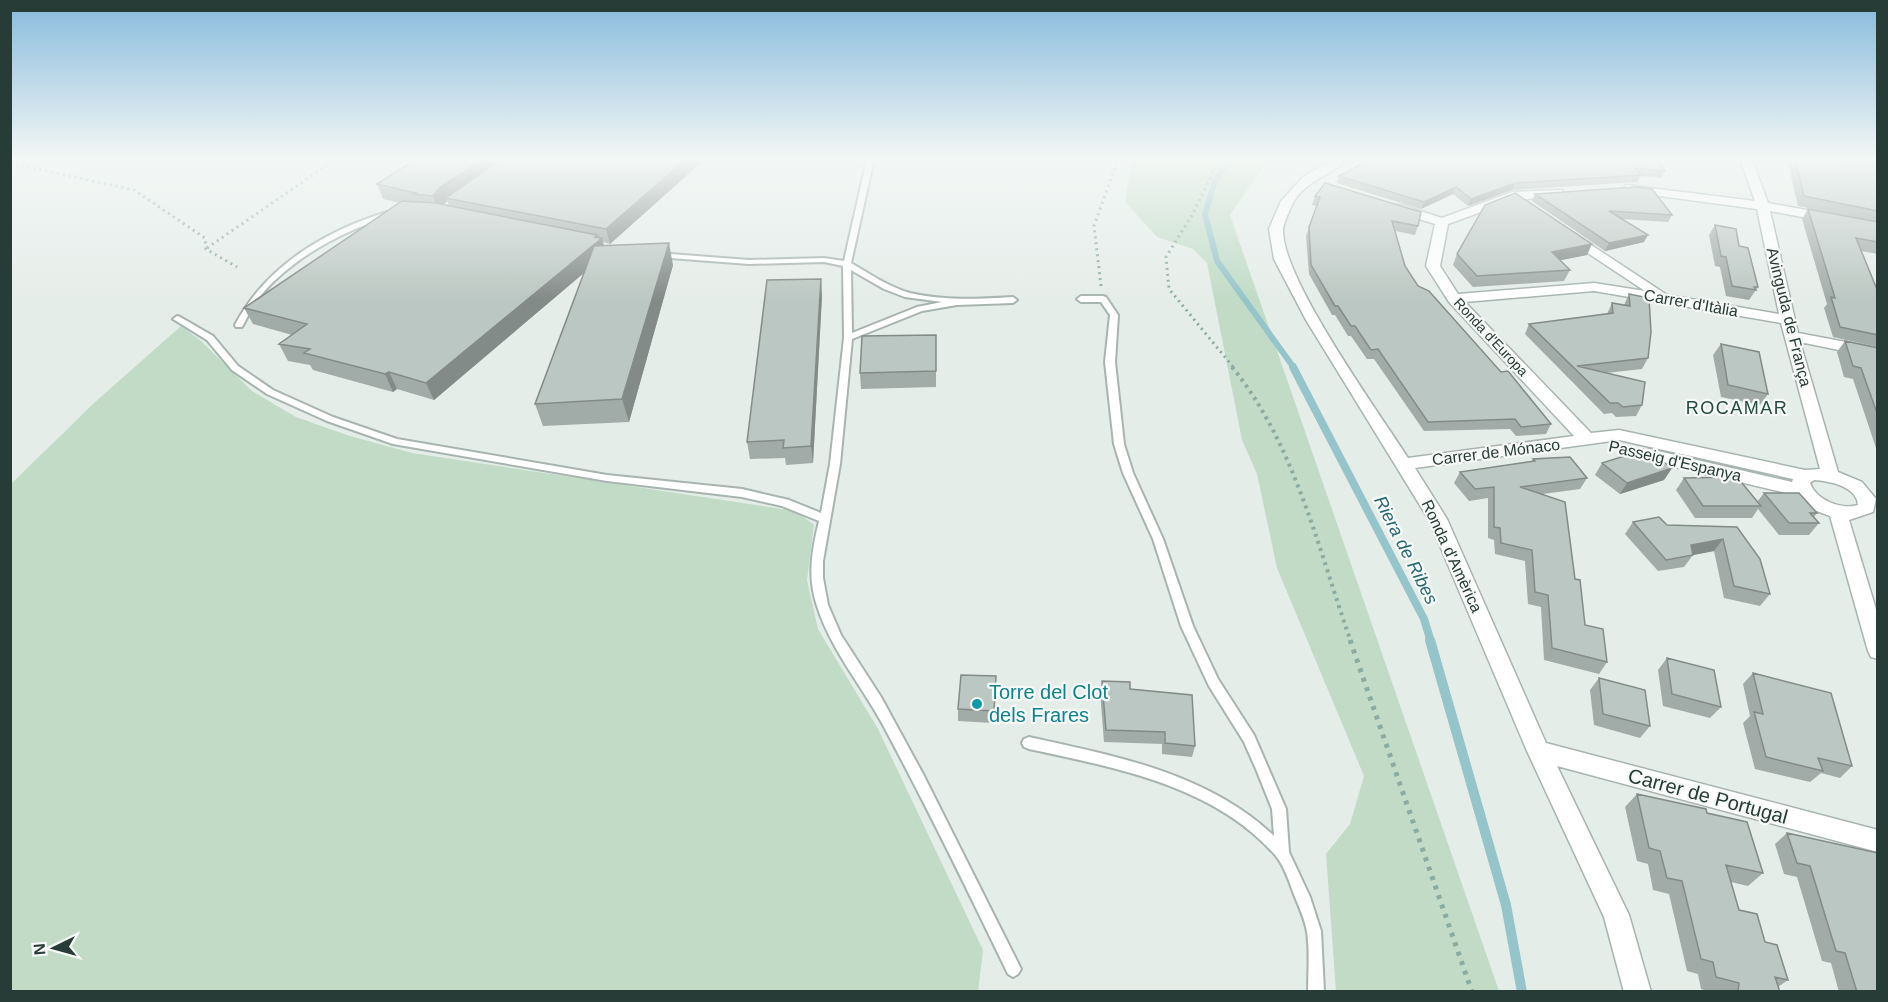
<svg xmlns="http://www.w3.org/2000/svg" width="1888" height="1002" font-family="Arial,sans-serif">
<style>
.green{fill:#c1dbc7}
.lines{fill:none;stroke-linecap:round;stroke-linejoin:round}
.stream-far2{stroke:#95c4ca;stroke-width:6}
.stream-far1{stroke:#95c4ca;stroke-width:8}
.stream{stroke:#95c4ca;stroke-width:10}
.lane-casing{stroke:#a8b4b0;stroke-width:4}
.street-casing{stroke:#a8b4b0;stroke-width:3}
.path-far2{stroke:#8aaca0;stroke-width:3;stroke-dasharray:2 4;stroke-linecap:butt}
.path-far1{stroke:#8aaca0;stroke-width:4;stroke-dasharray:3 4.5;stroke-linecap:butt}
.path{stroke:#8aaca0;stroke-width:5;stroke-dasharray:4 6;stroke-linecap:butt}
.lane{fill:#fff;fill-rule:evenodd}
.street{fill:#fff;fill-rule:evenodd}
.wall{fill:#a1aba7;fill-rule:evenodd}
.shaded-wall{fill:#838b88}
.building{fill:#bbc7c2;stroke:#838b88;stroke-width:1.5}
.culture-dot{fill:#0f9aa8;stroke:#f6f9f7;stroke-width:2}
.labels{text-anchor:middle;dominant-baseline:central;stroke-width:4.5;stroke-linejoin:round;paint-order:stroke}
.far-street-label{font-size:14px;fill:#273c36;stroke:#f6f9f7}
.street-label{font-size:16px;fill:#273c36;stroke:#f6f9f7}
.neighbourhood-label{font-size:18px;letter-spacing:1.5px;fill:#254c41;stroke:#f6f9f7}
.water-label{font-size:18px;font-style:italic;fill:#286871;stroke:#f6f9f7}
.near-culture-label{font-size:20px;fill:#0d838f;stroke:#f6f9f7;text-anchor:start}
.near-street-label{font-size:20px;fill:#273c36;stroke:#f6f9f7}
</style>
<rect width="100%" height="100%" fill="#e5ede9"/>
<path class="green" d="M1132,159H1269L1230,215L1499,991H1336L1326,854L1350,824L1364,776L1277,568L1257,474L1242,440L1207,263L1193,249L1157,237L1125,202Z
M181,326L200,340L252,391L296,417L350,436L412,453L795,511L814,525L807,580L818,629L878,729L983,950L978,992H11V484L94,403Z"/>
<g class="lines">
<path class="stream-far2" d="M1231,159L1215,181L1205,214L1217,261L1294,368"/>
<path class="stream-far1" d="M1293,367L1424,619L1431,642"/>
<path class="stream" d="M1430,640L1506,905L1522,992"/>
<g class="lane-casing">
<path id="lane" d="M867,159H874L851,263C870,274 889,287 910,293C944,301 979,299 1013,297L1017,300L1013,303L957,305L922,311L852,339L840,464L823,561V578L828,605L841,635L881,697L923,774L1021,969L1018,974L1013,977L1008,974C968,891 927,807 883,725C862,686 831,650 817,606C807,577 812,550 819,521L782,506L742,497L607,481L393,444L327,421L267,394L232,370L207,340L173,319L177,316L180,317L213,336L238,366L273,390L333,417L397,439L607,475L742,489L789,500L821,513L830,464L844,338L843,266L824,262L749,264L657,257L653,255L657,253L749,260L824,258L844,261ZM851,270L884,289L905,297L942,302L917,307L852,333Z
M387,212L394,214C382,222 364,224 351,231C315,247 275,273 253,306C249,313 246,320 242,327H236L235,325C266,266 325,231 387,212Z
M1103,296L1106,297L1118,315L1115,362L1124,444L1133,473L1163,539L1193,626L1218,679L1254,735L1286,809L1289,852L1310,897L1321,931L1324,992H1308C1308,972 1310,952 1307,932C1305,920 1300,909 1295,897C1290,884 1285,867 1276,856C1214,785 1116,768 1029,749L1024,747L1022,743L1024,739L1029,737C1115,756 1208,773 1274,836L1272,809L1256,769L1244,742L1209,686L1181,626L1153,539L1123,473L1114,444L1105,362L1110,315L1101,302H1081L1077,299L1081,296Z"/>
</g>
<g class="street-casing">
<path id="street" d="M1333,159H1348C1331,176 1303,181 1292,205C1289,212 1283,223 1283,231C1283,280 1378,411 1408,458L1574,436L1449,302L1426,266L1435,224L1394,211V205H1402L1442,218L1512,192L1562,190V196L1514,200L1448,224L1440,266L1458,294L1594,283L1645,291L1565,238V232L1570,231L1667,295L1779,314L1757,209L1630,192L1624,188L1626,185L1755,201L1740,159H1752L1768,203L1878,223V231L1770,211L1798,333L1878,348V358L1800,342L1838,472L1862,482L1876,499L1873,512L1849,520L1878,616V659L1871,657L1868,651L1830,516L1814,510L1799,496L1645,460L1636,454L1645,448L1792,482L1793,479L1619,440L1415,468L1447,519L1546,743L1878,830V852L1557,766L1629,915L1651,992H1624L1604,917L1527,751L1429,520L1306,320L1274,259L1269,229L1281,201L1303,177ZM1594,291L1781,323L1820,469L1805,470L1619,430L1591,433L1465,302ZM1814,480C1829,481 1857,486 1858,505C1841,510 1816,500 1810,483Z"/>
</g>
<path class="path-far2" d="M1224,159L1219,161L1192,215L1166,257L1169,289L1234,368
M10,163L134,190L205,238L206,249L237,267
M207,248L336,159
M1101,286L1094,226L1118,159"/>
<path class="path-far1" d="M1232,367C1294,442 1319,551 1351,642"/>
<path class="path" d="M1350,640L1472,992"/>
<use href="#lane" class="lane"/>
<use href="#street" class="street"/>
</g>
<path class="wall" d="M705,159L610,244L603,242L604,246L673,265L629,422L543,426L535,404L584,273L434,400L397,389L393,392L313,370L310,365L288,361L279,344L292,335L253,324L244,308L400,203L383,199L377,184ZM447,201L449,206L443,205Z
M1658,159L1665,171L1661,178L1640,176L1637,182L1512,190L1468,206L1453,194L1421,209L1337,183L1339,176Z
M1787,159L1878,160V254L1861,251L1878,292V347L1833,337L1824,308L1827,304L1802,219L1808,209L1848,216L1798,206Z
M1535,194L1672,215L1668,222L1622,219L1644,242L1605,251L1532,201Z
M1315,196L1418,226L1415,235L1395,231L1405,266L1418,286L1551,424L1546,434L1516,436L1510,429L1424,431L1374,359H1367L1351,336H1348L1335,315H1332L1309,274L1306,236L1317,206L1312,205Z
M1715,225L1739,246L1758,287L1749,300L1726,296L1720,267L1715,266L1709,235Z
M1457,254L1587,255L1560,260L1570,270L1564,281L1473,287L1453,265Z
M1629,294L1648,358L1642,369L1606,373L1642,405L1636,416L1616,417L1612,413L1604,414L1525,334L1529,324L1607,314L1612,303L1624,305Z
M822,295L813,463L786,465L785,458L750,459L747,442Z
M936,335V387L861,389L860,373Z
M1845,341L1878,348V454L1853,379L1844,377L1837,352Z
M1721,344L1768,394L1760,405L1721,397L1713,355Z
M1646,456L1672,468L1664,480L1620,494L1595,475L1602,463Z
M1533,459L1587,478L1580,489L1543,494L1575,579L1585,625L1607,662L1599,674L1544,660L1541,607L1528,604L1525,561L1495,554L1494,540L1488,538V498L1469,501L1454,483L1460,472L1532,461Z
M1684,478L1757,502L1764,493L1817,513L1814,517L1819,523L1809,535H1779L1758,509L1752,518H1695L1676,490Z
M1633,522L1667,525L1737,527L1770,594L1760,606L1724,598L1714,551L1693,555L1684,567L1658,571L1625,534Z
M1667,658L1721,707L1710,718L1663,706L1658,670Z
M1753,673L1852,766L1840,778L1821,773L1810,782L1755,769L1743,723L1750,716L1743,684Z
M996,676L993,723L958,721V709Z
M1599,678L1650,726L1640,738L1594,725L1590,690Z
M1102,681L1130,689L1195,746L1192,757L1162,754V744L1104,742L1100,692Z
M1637,794L1707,813L1763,873L1748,886L1731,882L1739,910L1765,942L1788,980L1778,987L1780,992H1711L1701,989L1698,974L1687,971L1669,894L1653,890L1648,864L1637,861L1625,807Z
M1787,833L1878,853V992H1839L1831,963L1822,961L1797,877L1784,874L1775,844Z"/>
<path class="shaded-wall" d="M484,159H510L446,198L447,201L438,211L433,196L440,187Z
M686,159H705L610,244L606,229Z
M1515,183L1512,190L1468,206L1471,199Z
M1456,187L1453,194L1421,209L1424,202Z
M597,235L599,241L602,238L606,254L434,400L426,383Z
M1648,235L1644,242L1605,251L1609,243Z
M669,243L673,265L629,422L622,399Z
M1592,244L1587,255L1547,263L1552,252Z
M821,279L822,295L813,463L811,446Z
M389,372L397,389L393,392L385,374Z
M1672,468L1664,480L1620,494L1627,483Z
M1723,539L1714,551L1683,557L1691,545Z"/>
<path class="building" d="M416,159H484L440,187L433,196L414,194L416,193L377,184Z
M501,159H686L606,229L446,198Z
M1371,159H1658L1665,171L1635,168L1641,175L1515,183L1471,199L1456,187L1424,202L1339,176Z
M1795,159L1878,160V211L1804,196Z
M1325,183L1421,212L1418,226L1392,221L1405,266L1418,286L1429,291L1501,372L1508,371L1551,424L1521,427L1515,419L1428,422L1378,349L1371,350L1355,326H1351L1338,306H1335L1311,265L1309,227L1320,197L1315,196Z
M1636,187L1652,189L1672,215L1609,211L1648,235L1609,243L1535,194Z
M1515,193L1592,244L1552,252L1570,270L1477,276L1457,254L1485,205Z
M402,201L435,203L597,235L595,237L602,238L426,383L389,372L385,374L304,353L310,349L279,344L307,324L244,308Z
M1808,209L1878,222V242L1856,238L1878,292V335L1840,327L1831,297L1835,298Z
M1715,225L1736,229L1739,246L1748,248L1758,287H1754L1756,290L1732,286L1726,257L1721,256Z
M669,243L622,399L535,404L594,246Z
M821,279L811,446L783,448L784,440L747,442L767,280Z
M1629,294L1649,298L1651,332L1648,358L1577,366L1645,382L1642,405L1623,407L1618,403H1610L1529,324L1613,313L1612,303L1630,306Z
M936,335V371L860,373L862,336Z
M1845,341L1878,348V416L1861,368L1853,366Z
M1721,344L1759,352L1768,394L1728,385Z
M1640,451L1646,456L1652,454L1672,468L1627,483L1602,463Z
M1570,457L1587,478L1520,487L1565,502L1575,579L1580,580L1585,625L1603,629L1607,662L1552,648L1548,595L1535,592L1532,550L1501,543L1500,528L1494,527V487L1475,489L1460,472L1535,461L1533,459Z
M1737,477L1761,506H1703L1684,478Z
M1764,493H1799L1817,513H1810L1819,523H1789Z
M1659,517L1667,525L1737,527L1760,559L1770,594L1734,586L1723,539L1691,545L1693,555L1666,560L1633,522Z
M1667,658L1714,670L1721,707L1672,694Z
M1753,673L1831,693L1852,766L1818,758L1823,771L1766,757L1754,712L1763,714Z
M961,675L996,676L994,711L958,709Z
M1599,678L1645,690L1650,726L1603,714Z
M1102,681L1130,682V689L1192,695L1195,746L1165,743V732L1106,730Z
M1637,794L1706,809L1707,813L1747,822L1763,873L1726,865L1739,910L1757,914L1765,942L1777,945L1788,980L1775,977L1780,992H1738L1739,983L1716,977L1713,962L1701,959L1682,881L1667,878L1660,851L1649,848Z
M1787,833L1878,853V992H1857L1845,953L1836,951L1810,866L1797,863Z"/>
<linearGradient id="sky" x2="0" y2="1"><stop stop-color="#87badc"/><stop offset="0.53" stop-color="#f3f7f5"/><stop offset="1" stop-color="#f3f7f5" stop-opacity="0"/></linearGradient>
<rect width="1888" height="300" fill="url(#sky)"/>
<circle class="culture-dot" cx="977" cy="704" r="6"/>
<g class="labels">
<g class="far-street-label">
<text transform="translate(1491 337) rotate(47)">Ronda d'Europa</text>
</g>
<g class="street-label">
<text transform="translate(1691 303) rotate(10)">Carrer d'Itàlia</text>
<text transform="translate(1789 317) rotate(76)">Avinguda de França</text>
<text transform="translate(1496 452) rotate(-7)">Carrer de Mónaco</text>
<text transform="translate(1675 461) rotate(13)">Passeig d'Espanya</text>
<text transform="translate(1452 556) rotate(65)">Ronda d'Amèrica</text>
</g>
<g class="neighbourhood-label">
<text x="1737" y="408">ROCAMAR</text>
</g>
<g class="water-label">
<text transform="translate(1406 550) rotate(63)">Riera de Ribes</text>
</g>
<g class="near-culture-label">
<text x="989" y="692">Torre del Clot<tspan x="989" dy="23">dels Frares</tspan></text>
</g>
<g class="near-street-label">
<text transform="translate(1708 796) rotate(15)">Carrer de Portugal</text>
</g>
</g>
<rect width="1888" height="1002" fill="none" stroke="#273c36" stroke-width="24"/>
<g transform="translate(54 948) rotate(265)" stroke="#f6f9f7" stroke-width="4.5" paint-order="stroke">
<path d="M0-4.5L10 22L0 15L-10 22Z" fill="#273c36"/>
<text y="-9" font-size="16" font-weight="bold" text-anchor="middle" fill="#273c36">N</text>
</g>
</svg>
